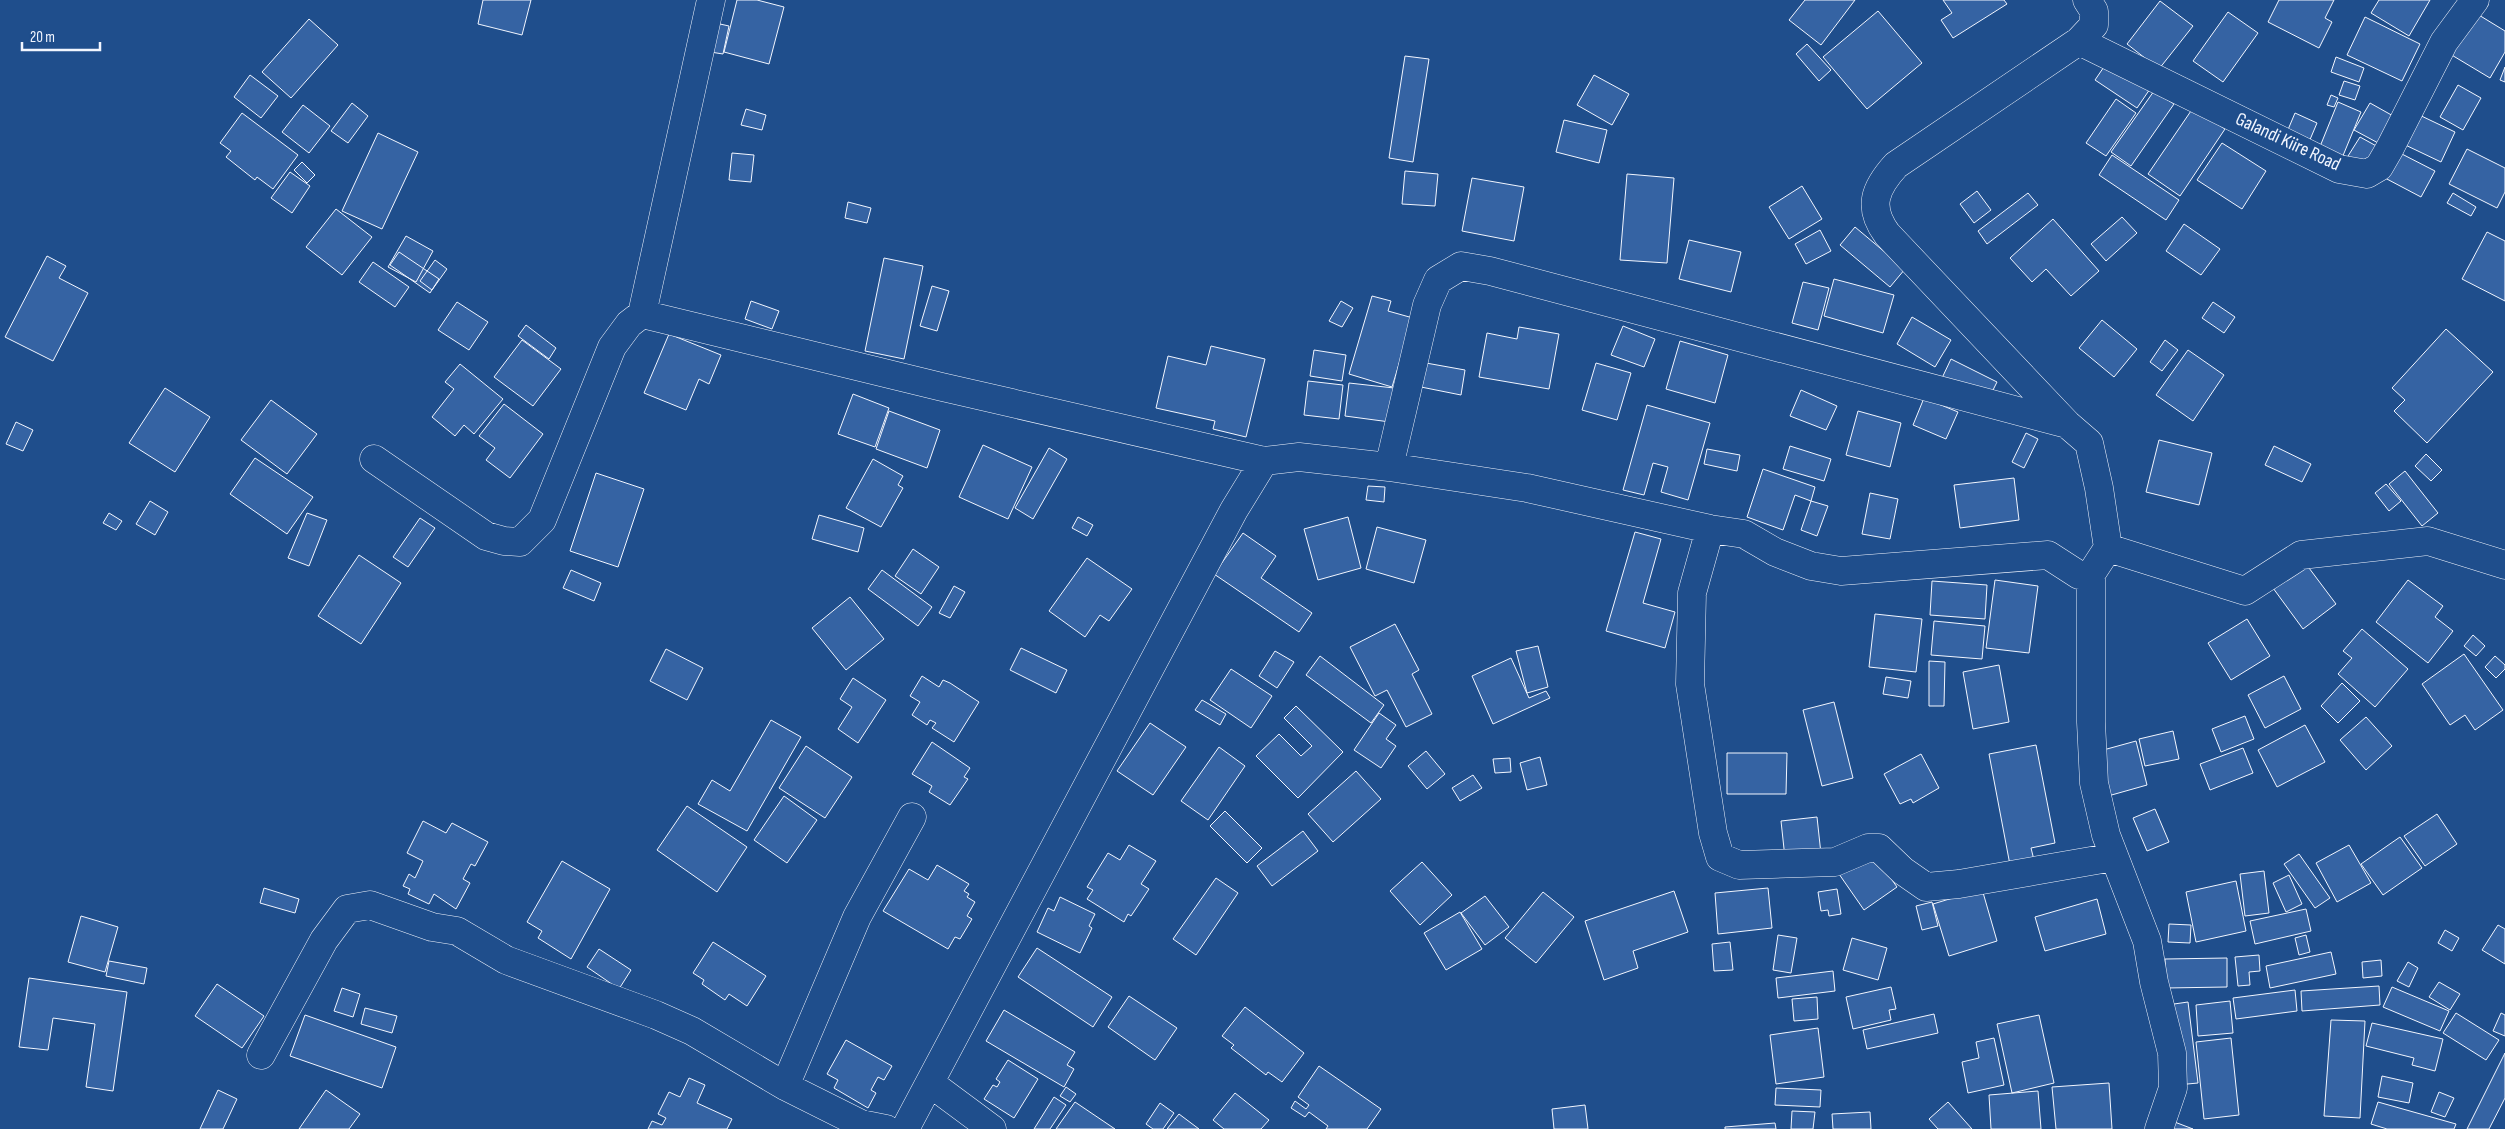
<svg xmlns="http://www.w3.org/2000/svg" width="2505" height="1129" font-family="'Sofia Sans Condensed',sans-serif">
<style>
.building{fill:#3563a3;stroke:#f2f6ff}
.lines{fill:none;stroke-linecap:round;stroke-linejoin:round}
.minor-casing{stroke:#f2f6ff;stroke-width:29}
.minor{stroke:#1f4e8c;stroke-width:28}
.labels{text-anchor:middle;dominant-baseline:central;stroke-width:4;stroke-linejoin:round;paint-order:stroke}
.street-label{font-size:19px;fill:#f2f6ff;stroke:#1f4e8c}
</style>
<rect width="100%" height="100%" fill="#1f4e8c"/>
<path class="building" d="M483,0H531L522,35L478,24Z
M737,0H757L784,7L769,64L724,52Z
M1805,0H1855L1821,45L1789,20Z
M1943,0H2004L2007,4L1953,38L1941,20L1952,13Z
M2279,0H2334L2325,18L2332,22L2319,48L2268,22Z
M2379,0H2430L2409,36L2371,13Z
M2160,1L2193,26L2159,69L2127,44Z
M2469,9L2505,31V52L2490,78L2445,51Z
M1878,11L1922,63L1867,109L1823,57Z
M2228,12L2258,33L2223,82L2193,61Z
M2365,17L2420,44L2402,81L2347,55Z
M309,19L338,45L291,98L262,72Z
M711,22L729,26L723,54L704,51Z
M1807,44L1831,70L1819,81L1796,54Z
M1405,56L1429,59L1413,162L1389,158Z
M2336,57L2364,68L2359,82L2331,72Z
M2110,58L2152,86L2137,108L2095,80Z
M2505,67V82L2500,80Z
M250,75L278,96L261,118L234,97Z
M1594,75L1629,94L1612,125L1577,105Z
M2344,81L2360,86L2355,100L2339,95Z
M2458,85L2481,98L2463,130L2440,117Z
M2154,91L2174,104L2131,166L2111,152Z
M2331,95L2338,98L2334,107L2327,105Z
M2116,99L2136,113L2106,156L2086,143Z
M2338,102L2361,112L2342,158L2319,149Z
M352,103L368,116L348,143L331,131Z
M2370,103L2395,117L2380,144L2354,130Z
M303,105L330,126L309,153L282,132Z
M2193,108L2225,129L2180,196L2148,174Z
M746,109L766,115L762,130L741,125Z
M2413,112L2455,132L2441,162L2399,142Z
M242,113L298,155L273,189L257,177L255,180L226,157L231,151L220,143Z
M2295,113L2317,123L2309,142L2287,132Z
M1564,120L1607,130L1599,163L1556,152Z
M378,133L418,152L382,229L342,211Z
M2360,137L2380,148L2368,168L2348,156Z
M2222,143L2266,171L2242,209L2197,180Z
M2467,149L2505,168V192L2497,208L2449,184Z
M2398,152L2435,171L2421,197L2385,178Z
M732,153L754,155L751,182L729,180Z
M2112,155L2179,200L2166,220L2099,175Z
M302,162L315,175L307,183L294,170Z
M1405,171L1438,174L1435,206L1402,204Z
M290,172L310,186L292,213L271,198Z
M1627,174L1674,178L1667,263L1620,260Z
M1472,178L1524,187L1514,241L1462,231Z
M1802,186L1822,219L1789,239L1769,207Z
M1977,191L1991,210L1974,223L1960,204Z
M2028,193L2038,205L1987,244L1978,231Z
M2453,193L2476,207L2471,216L2447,203Z
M848,202L871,208L867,223L845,218Z
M336,209L372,237L342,275L306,247Z
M2122,217L2137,233L2106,261L2091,244Z
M2053,219L2099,271L2071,296L2046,269L2032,282L2010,258Z
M2184,224L2220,249L2201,275L2166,251Z
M1855,227L1905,269L1890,287L1840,245Z
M1820,230L1831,251L1806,264L1795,244Z
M2487,232L2505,241V301L2462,279Z
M406,236L433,251L416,282L388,267Z
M1689,240L1741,252L1731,292L1679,279Z
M399,252L439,279L430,293L390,265Z
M47,256L66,266L59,278L88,293L53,361L5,337Z
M884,258L923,266L904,359L865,351Z
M435,260L447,269L432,290L420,281Z
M373,262L409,287L395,307L359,282Z
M1834,279L1894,295L1883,333L1824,316Z
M1803,282L1829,288L1818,330L1792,323Z
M932,286L949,291L937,331L920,326Z
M1372,296L1391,301L1388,311L1413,318L1392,387L1349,374Z
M751,301L779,311L772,329L745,319Z
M1341,301L1353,308L1342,327L1329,321Z
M457,302L488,322L469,350L438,330Z
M2213,302L2235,317L2224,333L2202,318Z
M1912,317L1951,340L1935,367L1897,344Z
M2102,320L2137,349L2114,377L2079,348Z
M526,325L556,348L549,359L518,336Z
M1623,326L1655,339L1644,367L1611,355Z
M1519,327L1559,334L1549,389L1479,377L1487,333L1517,339Z
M2446,329L2493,372L2427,443L2394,411L2405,400L2392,388Z
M669,334L721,355L709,384L699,379L686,410L644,393Z
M522,340L561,369L533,406L494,377Z
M2165,340L2178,350L2162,371L2150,362Z
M1680,341L1728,355L1715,403L1666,389Z
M1211,346L1265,359L1246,437L1213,429L1215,421L1156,408L1168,356L1206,365Z
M1314,350L1346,355L1342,381L1310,376Z
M2188,350L2224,375L2193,421L2156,395Z
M1951,359L1997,382L1988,400L1942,378Z
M1426,363L1465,370L1461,395L1421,387Z
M1596,363L1631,373L1617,420L1582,410Z
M460,364L503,399L474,434L464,425L455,436L432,417L454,389L445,382Z
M1308,381L1343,385L1339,419L1304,415Z
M1349,383L1394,388L1390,422L1345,416Z
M165,388L210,417L175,472L129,443Z
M1801,390L1837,406L1826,430L1790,416Z
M853,394L889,408L875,447L838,434Z
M1924,398L1958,412L1946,439L1913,425Z
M271,400L317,434L287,474L241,440Z
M504,404L543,434L510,478L486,460L495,448L479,436Z
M1647,405L1710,423L1688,500L1661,492L1668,467L1653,463L1644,495L1623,490Z
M889,411L940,430L927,468L876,449Z
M1858,411L1901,423L1890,467L1846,455Z
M16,422L33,430L23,451L6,444Z
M2026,433L2038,439L2024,468L2012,462Z
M2159,440L2212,453L2199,505L2146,492Z
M983,445L1032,467L1008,519L959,497Z
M1790,446L1831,459L1824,481L1783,469Z
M2274,446L2311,464L2302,482L2265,465Z
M1049,448L1067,459L1033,519L1015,508Z
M1707,449L1740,455L1737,471L1704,464Z
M2426,454L2442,470L2431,481L2415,466Z
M255,458L313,497L287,534L230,494Z
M873,459L903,476L898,485L903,488L881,527L846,508Z
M1763,469L1815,487L1811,501L1795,495L1783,530L1747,517Z
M2405,471L2438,513L2422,526L2389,484Z
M596,473L644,489L618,567L570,551Z
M2014,478L2019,520L1960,528L1954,485Z
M2386,484L2401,501L2389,511L2375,493Z
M1368,486L1385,487L1384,502L1366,500Z
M1870,493L1898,499L1890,539L1862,534Z
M150,501L168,512L155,535L136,524Z
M1811,501L1828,506L1817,536L1801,530Z
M109,513L122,521L116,530L103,523Z
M307,513L327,520L309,566L288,558Z
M819,515L864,528L858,552L812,539Z
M1078,517L1093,525L1087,536L1072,528Z
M1348,517L1361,568L1318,580L1304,529Z
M420,518L435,528L408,567L393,557Z
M1377,527L1426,540L1414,583L1366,569Z
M1635,532L1661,539L1643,603L1675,612L1665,648L1606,631Z
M1243,533L1276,556L1261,578L1312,613L1299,632L1214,574Z
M913,549L939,567L921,594L895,576Z
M359,555L401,583L361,644L318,616Z
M1087,558L1132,589L1109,621L1100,615L1085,637L1049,611Z
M2306,564L2336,604L2303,629L2273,588Z
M571,570L601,583L594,601L563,588Z
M882,570L932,607L918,626L868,589Z
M1995,580L2038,586L2029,653L1986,648Z
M2408,580L2443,606L2435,617L2453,631L2428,663L2376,622Z
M1932,581L1987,585L1985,619L1930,615Z
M954,586L965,592L950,618L939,613Z
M850,597L884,639L846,670L812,628Z
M1875,614L1922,619L1916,672L1869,667Z
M2247,619L2270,656L2231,680L2208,643Z
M1934,621L1985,626L1982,659L1931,655Z
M1395,624L1419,670L1412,674L1432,714L1406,727L1387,690L1375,696L1350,647Z
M2362,629L2408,669L2375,707L2338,674L2352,658L2343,651Z
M2473,635L2485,646L2476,656L2464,646Z
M1538,646L1548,687L1527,693L1516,651Z
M1021,648L1067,670L1056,693L1010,670Z
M666,649L703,668L687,700L650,681Z
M1275,651L1294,662L1277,688L1259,676Z
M2464,654L2503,710L2475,730L2465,715L2450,725L2422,684Z
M1320,656L1384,705L1371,723L1306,675Z
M2495,656L2505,665V669L2496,678L2485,667Z
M1511,658L1529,698L1546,691L1550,698L1493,724L1472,676Z
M1929,661L1945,662L1944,706H1929Z
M1999,665L2009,722L1973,729L1963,672Z
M1231,669L1272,696L1251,728L1210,700Z
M922,676L939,687L943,680L950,683L979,702L954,742L932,728L936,723L930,720L927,725L912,715L920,702L910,696Z
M2284,676L2301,709L2265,728L2248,695Z
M1886,677L1911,681L1908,698L1883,694Z
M853,678L886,700L858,743L838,729L852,707L840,699Z
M2342,683L2360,701L2338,723L2321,706Z
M1202,700L1226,714L1220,725L1195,710Z
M1834,702L1853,778L1822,786L1803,710Z
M1296,706L1343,752L1298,798L1256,756L1279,734L1301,756L1312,746L1284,718Z
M1379,713L1396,725L1386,739L1396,746L1381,768L1354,750Z
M2245,716L2254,739L2221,752L2212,729Z
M2366,717L2392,746L2366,770L2340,740Z
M771,720L801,737L747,831L698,804L712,780L730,791Z
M1150,723L1186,747L1153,795L1117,771Z
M2305,725L2325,762L2277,787L2258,750Z
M2173,731L2179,759L2145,766L2139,739Z
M2136,741L2147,785L2108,796L2096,752Z
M932,742L970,768L964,777L968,779L950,805L929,792L932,786L912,774Z
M2036,745L2055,843L2031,848L2034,860L2010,865L1989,754Z
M806,746L852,777L825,818L779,788Z
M1219,747L1245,766L1208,820L1181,801Z
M2243,748L2253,773L2210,790L2200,764Z
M1426,751L1445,774L1427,789L1408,766Z
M1727,753H1787L1786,794H1727Z
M1921,754L1939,788L1913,803L1911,799L1900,804L1884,774Z
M1540,757L1547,785L1527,790L1520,763Z
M1510,758L1511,772L1495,773L1493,759Z
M1356,771L1381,799L1333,842L1308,814Z
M1473,775L1482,788L1460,801L1452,788Z
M784,796L817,820L787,863L754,840Z
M687,806L747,847L717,892L657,850Z
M2155,809L2169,842L2147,851L2133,818Z
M1225,811L1262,848L1247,863L1210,826Z
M2437,814L2457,844L2425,866L2404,836Z
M1817,817L1821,854L1785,858L1781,821Z
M423,821L446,833L452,823L488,842L475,866L471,864L463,879L470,883L456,909L434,894L429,904L408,894L410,889L403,886L409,874L415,878L423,861L407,853Z
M1303,831L1318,851L1272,886L1257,866Z
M2400,837L2422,868L2383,895L2361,864Z
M1129,845L1156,861L1141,884L1149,889L1131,916L1128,914L1124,922L1087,899L1093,890L1087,887L1108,853L1120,860Z
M2349,845L2371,883L2337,902L2316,863Z
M1871,850L1897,887L1864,910L1839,874Z
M2299,854L2330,898L2315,908L2284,864Z
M562,861L610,889L571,959L538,938L542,931L527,922Z
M1422,862L1452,895L1420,925L1390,891Z
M937,865L969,884L964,891L969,894L967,897L975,902L967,916L972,919L960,939L955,937L948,949L883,911L909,869L928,880Z
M2264,871L2269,913L2245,916L2240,874Z
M2289,875L2302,904L2286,912L2273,883Z
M1216,878L1238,893L1196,955L1173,939Z
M2236,881L2246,931L2196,942L2186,892Z
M264,888L299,899L295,913L260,903Z
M1768,888L1772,928L1718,934L1715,893Z
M1837,889L1841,914L1829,916L1828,910L1821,911L1818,892Z
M1982,889L1997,941L1949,956L1933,904Z
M1674,891L1688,932L1633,951L1638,968L1604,980L1585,921Z
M1543,892L1574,917L1536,963L1505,938Z
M1485,896L1509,927L1485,945L1461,913Z
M1060,897L1095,914L1089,926L1092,928L1080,953L1037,932L1048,908L1054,911Z
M2097,899L2106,934L2045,951L2035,917Z
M1932,902L1938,926L1922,930L1916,906Z
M2306,909L2311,931L2255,944L2250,921Z
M1460,912L1482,949L1446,970L1424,933Z
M81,916L118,927L105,972L68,962Z
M2169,924L2191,925L2190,943L2168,942Z
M2498,925L2505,929V964L2482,950Z
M2445,930L2459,938L2452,951L2438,943Z
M1778,935L1797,938L1791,973L1773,970Z
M2306,935L2310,952L2299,955L2295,938Z
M1852,938L1887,948L1878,980L1843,970Z
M713,942L766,976L747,1006L729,994L725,1000L702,984L704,980L693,973Z
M1730,942L1733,970L1714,971L1712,944Z
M1037,948L1112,997L1093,1027L1018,977Z
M599,949L631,970L619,989L587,967Z
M2331,952L2336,974L2270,988L2266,966Z
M2259,955L2260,971L2249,972L2250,985L2238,986L2235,957Z
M2227,958V987L2166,988L2165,959Z
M2381,960L2382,976L2363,978L2362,962Z
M109,961L147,968L144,984L106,976Z
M2408,962L2418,968L2409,987L2397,981Z
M1833,971L1835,991L1778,998L1776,978Z
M29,978L127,992L113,1091L86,1087L95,1024L53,1018L48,1050L19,1047Z
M2439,982L2460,994L2450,1010L2429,997Z
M217,984L264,1016L242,1048L195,1016Z
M2379,986L2380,1005L2302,1011L2301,991Z
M1891,987L1896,1009L1889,1010L1891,1020L1853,1029L1846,997Z
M2392,987L2449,1011L2440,1031L2383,1007Z
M342,988L360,994L353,1017L334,1011Z
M2295,990L2297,1011L2236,1019L2233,998Z
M1129,996L1177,1028L1155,1060L1108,1027Z
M1817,997L1818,1019L1794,1021L1792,999Z
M2230,1001L2233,1033L2198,1036L2196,1005Z
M2188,1002L2198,1083L2177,1085L2167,1005Z
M1245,1007L1304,1053L1282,1082L1268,1072L1266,1075L1231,1048L1234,1045L1222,1036Z
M365,1008L397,1016L392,1033L361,1024Z
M1004,1010L1075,1052L1067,1065L1074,1069L1064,1087L986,1041Z
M2456,1013L2499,1040L2486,1060L2443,1033Z
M2501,1013L2505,1015V1036L2493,1031Z
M1934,1014L1938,1033L1867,1049L1863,1030Z
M305,1015L396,1047L382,1088L290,1056Z
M2039,1015L2054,1083L2012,1093L1997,1024Z
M2331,1020L2365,1021L2360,1118L2324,1116Z
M2372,1023L2443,1039L2435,1071L2412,1065L2414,1058L2366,1046Z
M1818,1028L1824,1077L1776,1084L1770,1035Z
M1994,1038L2004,1085L1968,1093L1962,1062L1979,1058L1976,1042Z
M2231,1038L2239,1115L2204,1119L2196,1042Z
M846,1040L892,1066L884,1080L878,1077L871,1090L876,1093L868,1108L834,1088L838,1080L827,1074Z
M2505,1053V1098L2489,1129H2467Z
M1008,1060L1038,1079L1014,1118L984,1099L993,1085L997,1087L1000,1082L996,1079Z
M1319,1066L1381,1109L1367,1129H1326L1328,1126L1309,1112L1305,1117L1291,1108L1295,1101L1306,1109L1309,1105L1298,1097Z
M2382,1076L2413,1083L2409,1103L2378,1097Z
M689,1078L705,1085L697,1103L732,1119L727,1129H648L652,1121L662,1125L666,1118L658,1114L669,1092L680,1097Z
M2109,1083L2112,1129H2056L2052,1087Z
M1066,1087L1076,1094L1070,1102L1060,1096Z
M1776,1088L1821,1090L1820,1107L1775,1105Z
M218,1090L237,1099L223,1129H200Z
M326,1090L360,1114L349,1129H299Z
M2038,1091L2041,1129H1991L1989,1095Z
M2439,1092L2454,1098L2445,1117L2431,1112Z
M1235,1093L1269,1120L1261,1129H1224L1213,1120Z
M1054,1097L1066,1105L1050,1129H1034Z
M1075,1102L1115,1129H1056Z
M1948,1102L1972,1129H1938L1929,1119Z
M2378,1102L2456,1124L2454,1129H2387L2371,1124Z
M1160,1103L1174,1113L1163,1129H1153L1146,1124Z
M1585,1105L1588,1129H1554L1552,1109Z
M1792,1111L1815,1112L1813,1129H1791Z
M1870,1112L1871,1129H1833L1832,1114Z
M1179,1114L1199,1129H1167Z
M2172,1121L2193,1129H2169Z
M1775,1123L1776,1129H1725V1127Z"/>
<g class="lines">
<g class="minor-casing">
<path id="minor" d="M2087,0L2094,11V25L2079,41L1896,165C1875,188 1867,207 1887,234L2067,424L2089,443L2099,488L2108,548L2091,574
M2079,41L2339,169L2367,174L2379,167L2390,148L2444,42L2475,0
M642,314L711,0
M374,459L486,536L504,541L520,542L542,520L612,347L629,324L642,314L942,387L1264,461L1299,457L1389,467L1527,488L1710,529L1744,534L1775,552L1811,566L1841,571L2048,555L2079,575L2091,574V722L2094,783L2106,835L2147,941L2154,982L2172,1053L2173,1088L2159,1129
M1389,467L1427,305L1438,280L1461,266L1490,271L2067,424
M1710,529L1692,593L1690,684L1713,833L1720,857L1739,865L1835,862L1868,848H1879L1903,871L1926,887L1959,884L2114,857
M2108,548L2245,591L2301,555L2428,541L2505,565
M261,1055L324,940L347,909L370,905L432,927L457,931L506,960L656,1015L692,1031L785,1086L861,1124L886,1129
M930,1083L992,1129
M785,1086L857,917L912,817
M905,1129L1234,510L1264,461"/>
</g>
<use href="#minor" class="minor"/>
</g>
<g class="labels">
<g class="street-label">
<text transform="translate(2288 142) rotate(25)">Galandi Kiire Road</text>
</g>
</g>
<path d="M22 42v8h78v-8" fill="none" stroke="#f2f6ff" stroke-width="2.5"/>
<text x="30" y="42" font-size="15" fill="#f2f6ff" stroke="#1f4e8c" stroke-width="4" paint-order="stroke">20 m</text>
</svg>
